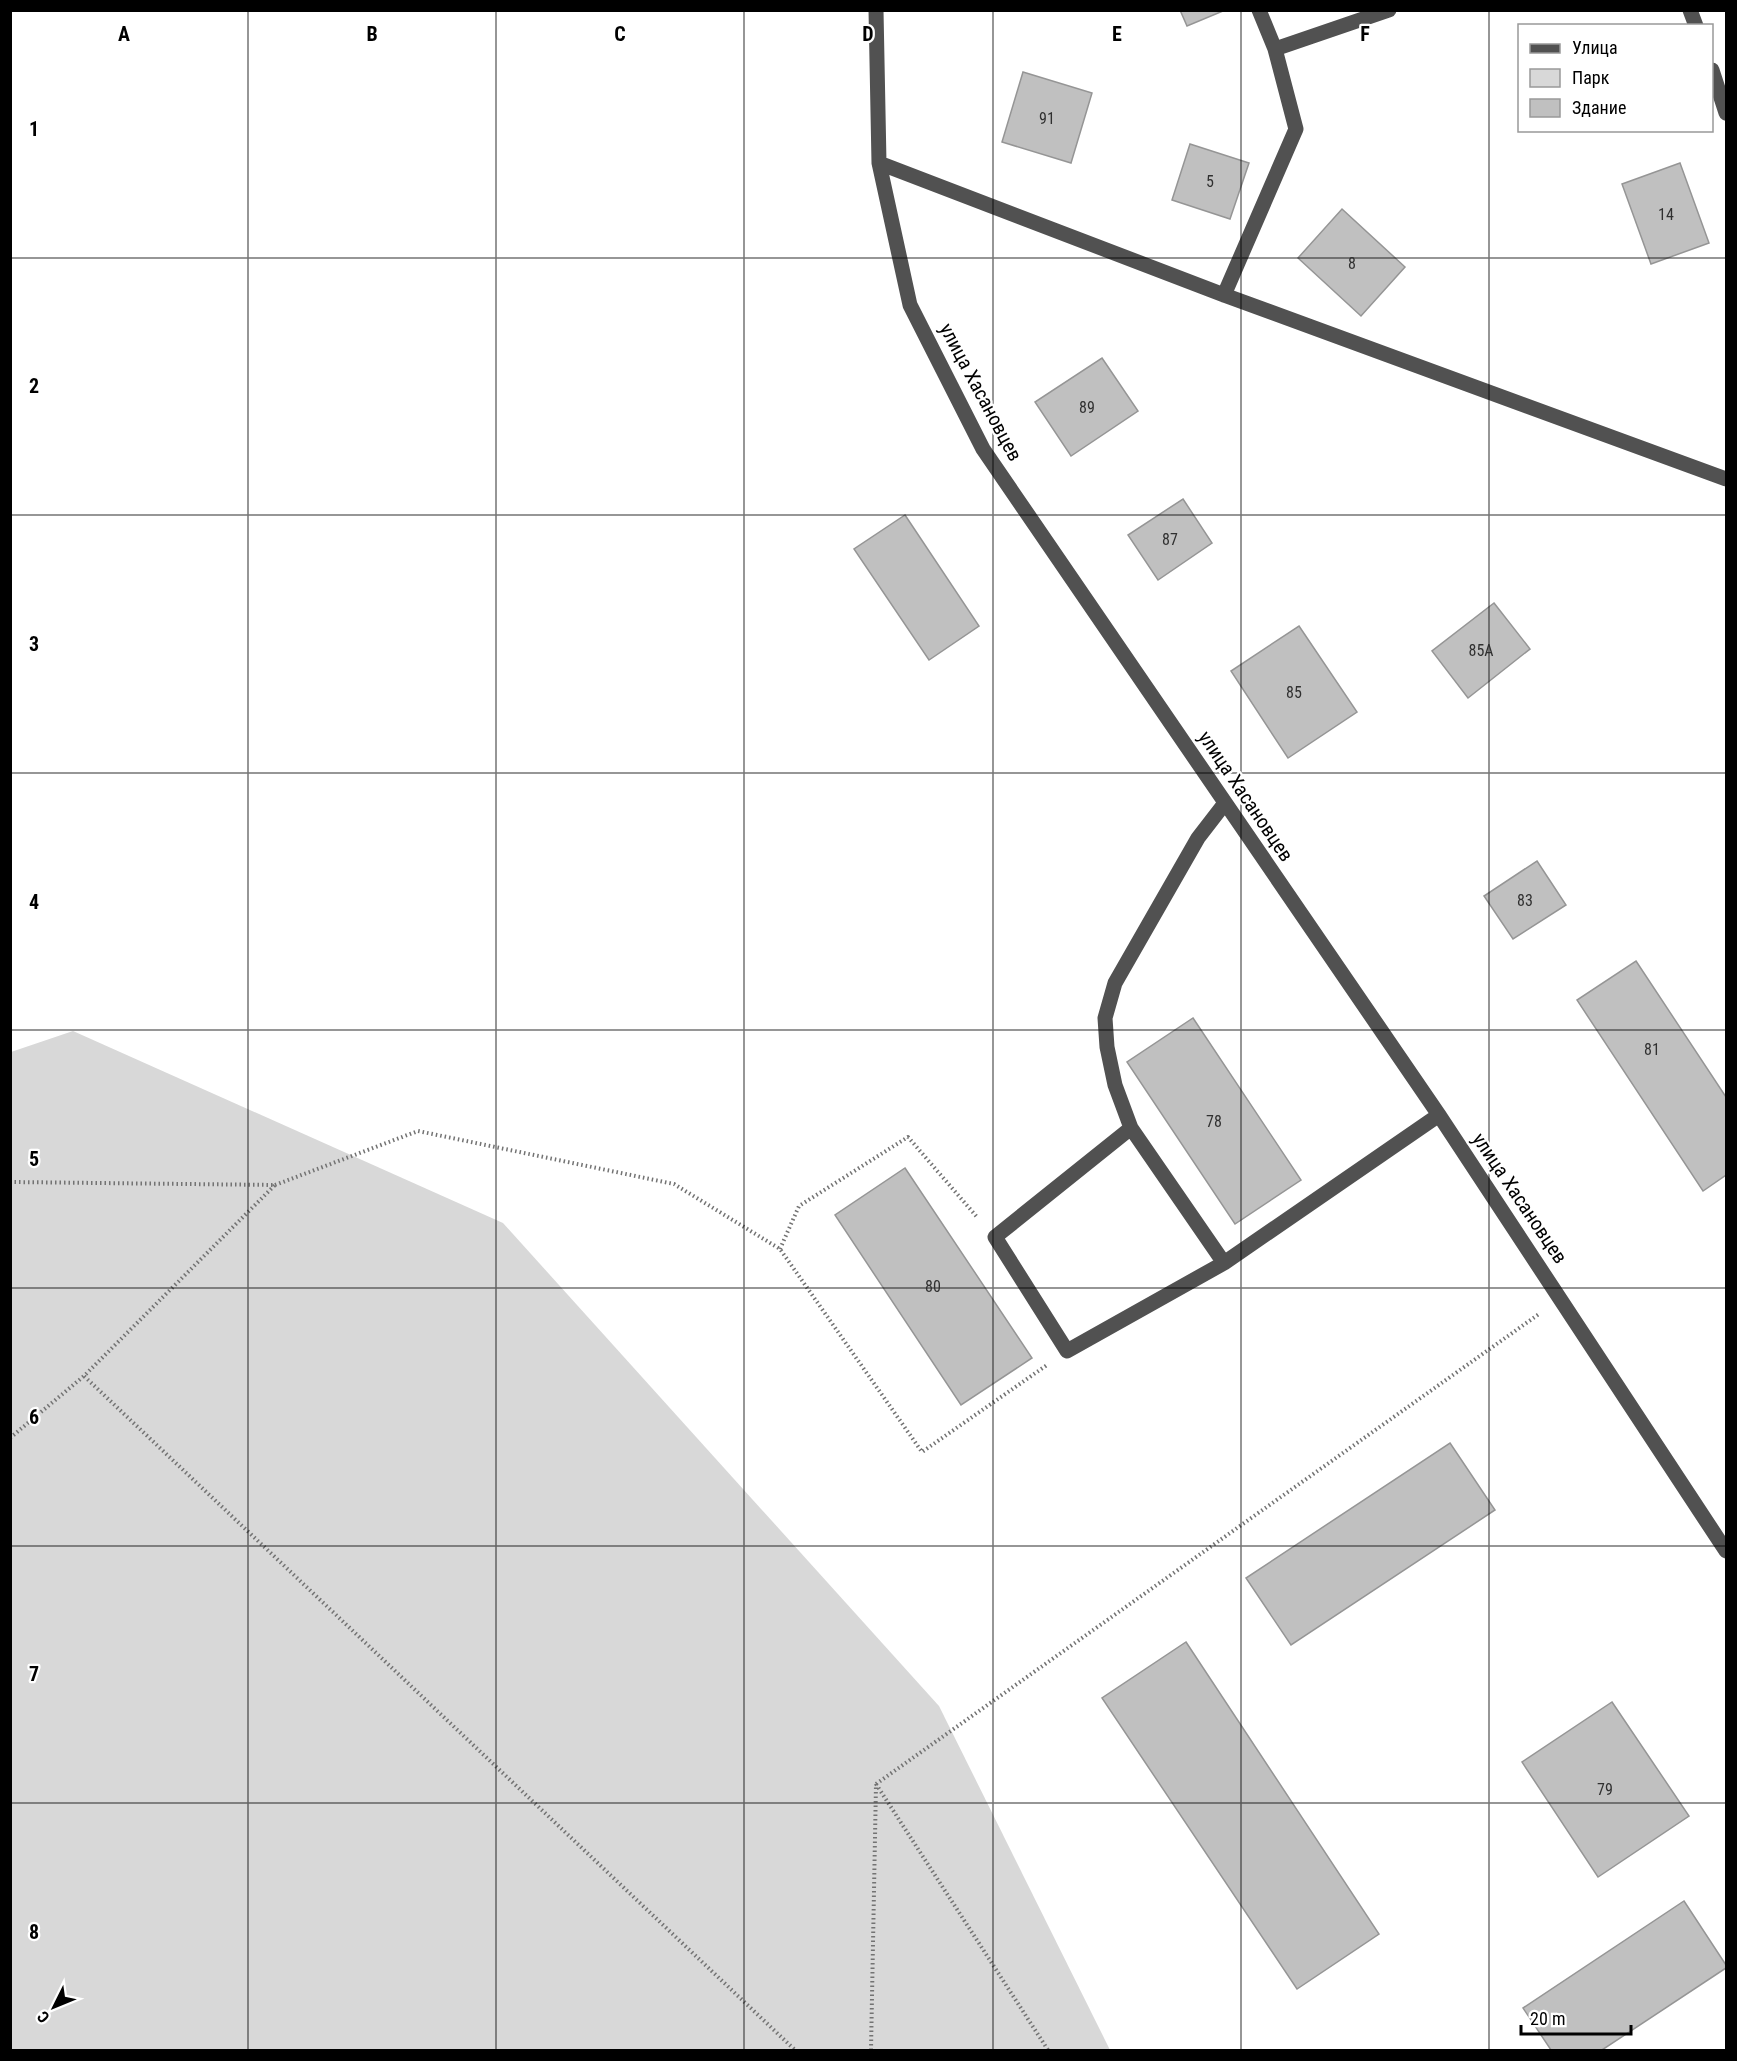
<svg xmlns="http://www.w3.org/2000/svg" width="1737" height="2061" font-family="'Roboto Condensed',sans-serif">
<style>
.green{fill:#d8d8d8}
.building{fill:#c0c0c0;stroke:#959595;stroke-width:1.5}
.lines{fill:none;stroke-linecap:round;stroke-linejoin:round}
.path{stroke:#737373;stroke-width:4;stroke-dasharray:1.5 3;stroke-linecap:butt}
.minor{stroke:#515151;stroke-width:15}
.grid{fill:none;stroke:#000;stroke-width:1.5;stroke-opacity:0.55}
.labels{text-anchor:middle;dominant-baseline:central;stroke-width:4.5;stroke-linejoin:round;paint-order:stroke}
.number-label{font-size:16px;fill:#303030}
.street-label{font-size:20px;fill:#000;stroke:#fff}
.grid-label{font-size:20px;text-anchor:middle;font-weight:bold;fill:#000;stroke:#fff;stroke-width:4.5;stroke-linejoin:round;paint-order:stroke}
</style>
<rect width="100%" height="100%" fill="#fff"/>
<path class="green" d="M73,1031L503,1223L939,1706L1110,2050H11V1052Z"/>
<path class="building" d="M1180,10H1223V11L1187,26Z
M1023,72L1092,93L1071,163L1002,142Z
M1190,144L1249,163L1230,219L1172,200Z
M1680,163L1709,243L1651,264L1622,184Z
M1342,209L1405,267L1361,316L1298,258Z
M1102,358L1138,411L1071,456L1035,402Z
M1183,499L1212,543L1158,580L1128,535Z
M905,515L979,626L929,660L854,549Z
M1494,603L1530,649L1468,698L1432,651Z
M1299,626L1357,712L1288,758L1231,671Z
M1537,861L1566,905L1513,939L1484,896Z
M1636,961L1726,1097V1175L1703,1191L1577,1000Z
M1193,1018L1301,1180L1235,1224L1127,1062Z
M905,1168L1032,1358L961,1405L835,1215Z
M1450,1443L1495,1510L1291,1645L1246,1578Z
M1186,1642L1379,1934L1297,1989L1102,1698Z
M1612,1702L1689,1816L1598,1877L1522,1762Z
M1684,1901L1726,1965V1968L1602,2050H1551L1523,2008Z"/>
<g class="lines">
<path class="path" d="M10,1182L275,1185L84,1376L795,2050
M275,1185L418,1131L674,1184L780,1249L922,1452L1047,1365
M780,1249L799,1206L908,1137L977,1217
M10,1438L84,1376
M876,1784L1539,1314
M876,1784L1048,2050
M871,2050L876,1784"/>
<path class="minor" d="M876,10L879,163L910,305L983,449L1439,1115L1726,1551
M1690,10L1696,26
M1275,49L1389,10
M1712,70L1726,113
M879,163L1224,295L1726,479
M1224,295L1296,129L1275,49L1259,10
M1225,803L1198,838L1115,983L1105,1018L1107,1047L1115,1085L1131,1128L995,1237L1067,1351L1224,1263L1439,1115
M1131,1128L1224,1263"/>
</g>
<path class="grid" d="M248,10V2050M496,10V2050M744,10V2050M993,10V2050M1241,10V2050M1489,10V2050M10,258H1726M10,515H1726M10,773H1726M10,1030H1726M10,1288H1726M10,1546H1726M10,1803H1726"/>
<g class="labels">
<g class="number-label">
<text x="1047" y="118">91</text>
<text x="1210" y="181">5</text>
<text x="1666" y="214">14</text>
<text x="1352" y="263">8</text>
<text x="1087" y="407">89</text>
<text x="1170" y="539">87</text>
<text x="1481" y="650">85А</text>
<text x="1294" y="692">85</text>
<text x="1525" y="900">83</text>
<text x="1652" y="1049">81</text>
<text x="1214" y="1121">78</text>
<text x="933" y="1286">80</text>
<text x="1605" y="1789">79</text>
</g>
<g class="street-label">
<text transform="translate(981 392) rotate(62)">улица Хасановцев</text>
<text transform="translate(1246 796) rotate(56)">улица Хасановцев</text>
<text transform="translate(1520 1198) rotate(56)">улица Хасановцев</text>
</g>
</g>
<g class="grid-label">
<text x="124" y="41">A</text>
<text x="372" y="41">B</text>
<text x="620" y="41">C</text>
<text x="868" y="41">D</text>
<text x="1117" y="41">E</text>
<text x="1365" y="41">F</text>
<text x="34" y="136">1</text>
<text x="34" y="393">2</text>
<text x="34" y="651">3</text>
<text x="34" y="909">4</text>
<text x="34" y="1166">5</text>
<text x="34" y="1424">6</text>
<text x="34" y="1681">7</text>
<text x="34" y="1939">8</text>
</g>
<rect width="1737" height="2061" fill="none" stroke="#000000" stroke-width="24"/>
<rect x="1518" y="24" width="195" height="108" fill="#ffffff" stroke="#999999" stroke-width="1.5"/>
<rect x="1530" y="44" width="30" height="9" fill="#515151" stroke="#999999" stroke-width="1.5"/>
<text x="1572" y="54" font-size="18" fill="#000000">Улица</text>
<rect x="1530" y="69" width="30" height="18" fill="#d8d8d8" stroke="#999999" stroke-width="1.5"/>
<text x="1572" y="84" font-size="18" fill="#000000">Парк</text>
<rect x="1530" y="99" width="30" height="18" fill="#c0c0c0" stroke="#999999" stroke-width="1.5"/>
<text x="1572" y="114" font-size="18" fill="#000000">Здание</text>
<g transform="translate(54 2007) rotate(227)" stroke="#ffffff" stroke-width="4.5" paint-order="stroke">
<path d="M0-4.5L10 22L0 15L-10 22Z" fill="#000000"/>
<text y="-9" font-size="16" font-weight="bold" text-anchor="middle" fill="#000000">С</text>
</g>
<path d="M1521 2025v9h110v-9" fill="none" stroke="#000000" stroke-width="3"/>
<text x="1530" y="2025" font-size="18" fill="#000000" stroke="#ffffff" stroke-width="4.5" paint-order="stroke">20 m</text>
</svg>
